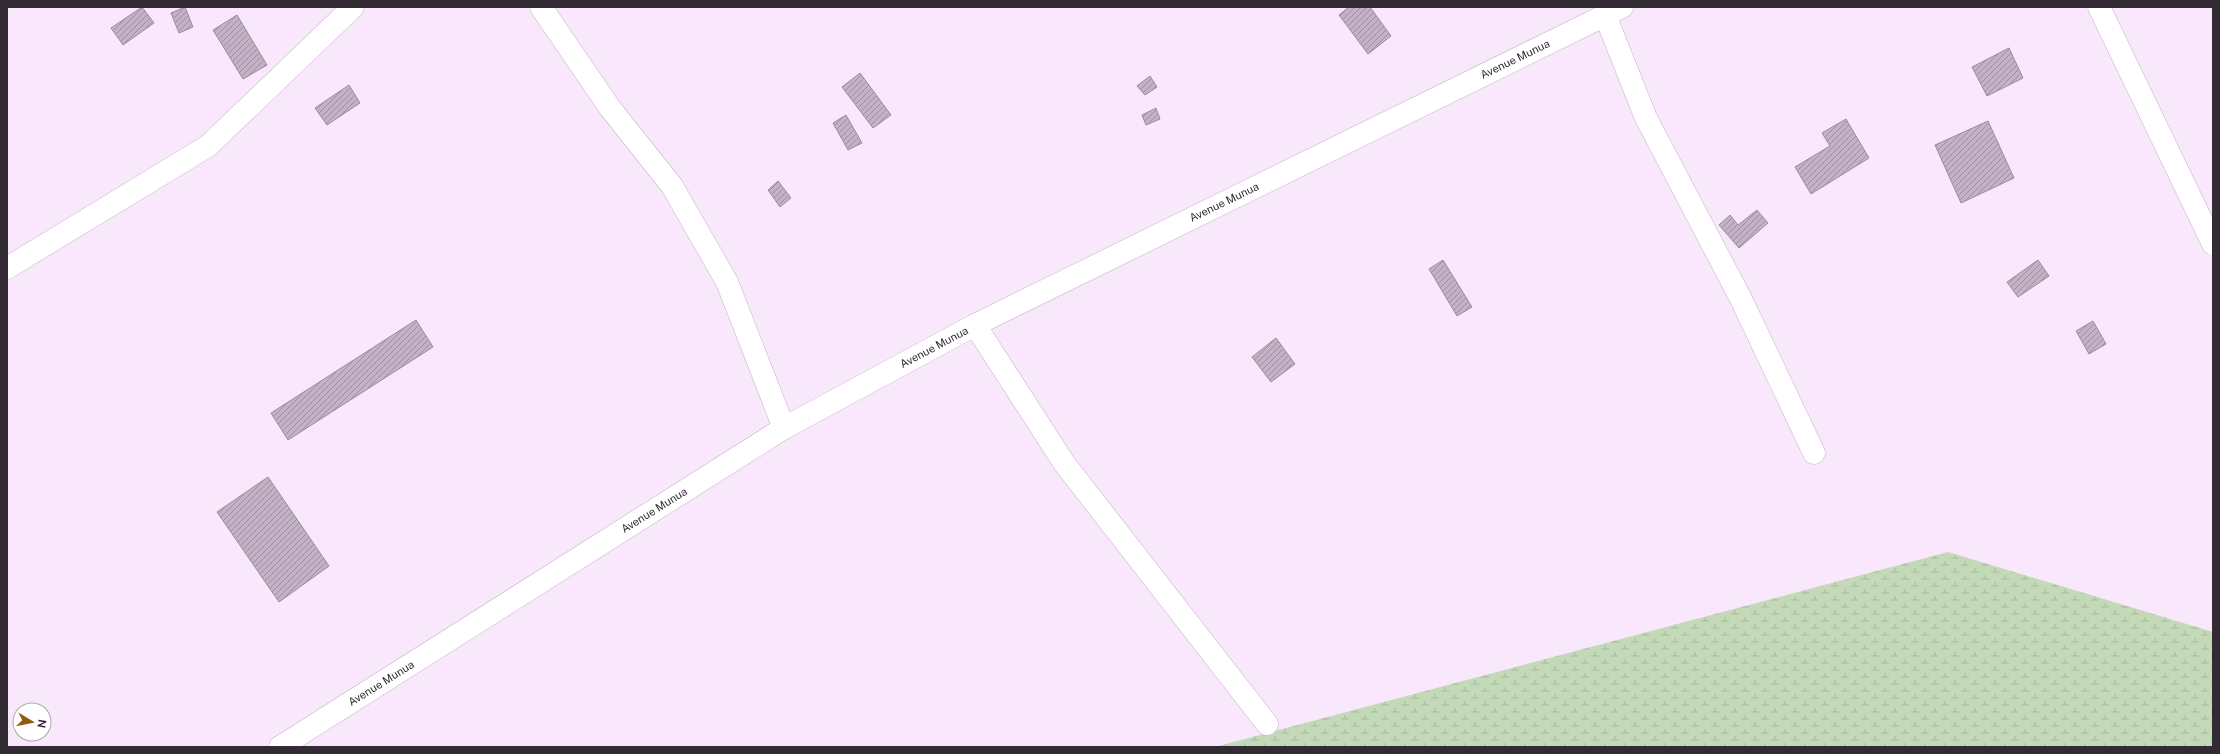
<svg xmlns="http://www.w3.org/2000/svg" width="2220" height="754" font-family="'Public Sans',sans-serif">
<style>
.wetland{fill:url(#wetland-marsh)}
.building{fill:url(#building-hatch);stroke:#9c8b9e}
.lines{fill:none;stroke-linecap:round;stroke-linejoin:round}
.minor-casing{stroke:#c5b3c7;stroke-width:23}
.major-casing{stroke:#c5b3c7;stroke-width:23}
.minor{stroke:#fff;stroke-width:22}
.major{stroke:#fff;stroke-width:22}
.labels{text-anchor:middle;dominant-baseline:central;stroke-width:3.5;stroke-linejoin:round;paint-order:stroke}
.street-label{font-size:11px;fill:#322b33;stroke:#fff}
</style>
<defs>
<pattern id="wetland-marsh" width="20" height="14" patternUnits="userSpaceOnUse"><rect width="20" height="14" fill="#c3d9b8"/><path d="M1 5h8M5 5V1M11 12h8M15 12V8" fill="none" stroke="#a8ba9f"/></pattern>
<pattern id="building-hatch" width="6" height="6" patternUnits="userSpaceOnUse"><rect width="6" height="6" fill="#c3b1c5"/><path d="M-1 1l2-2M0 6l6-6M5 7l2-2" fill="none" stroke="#9f90a1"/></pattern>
</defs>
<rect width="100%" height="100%" fill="#f9e7fc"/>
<path class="wetland" d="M1948,552L2213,632V747H1215Z"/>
<path class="building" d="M142,7L154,23L123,45L111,28Z
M185,7L193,27L179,33L171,13Z
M1349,7H1370L1391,36L1368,54L1339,15Z
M237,15L267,65L243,79L213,30Z
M2009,48L2023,78L1987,96L1972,67Z
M860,73L891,115L873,128L842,87Z
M1150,76L1157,87L1145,95L1137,86Z
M349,85L360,103L327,125L315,108Z
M1156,108L1160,119L1146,125L1142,115Z
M846,115L862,143L848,150L833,123Z
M1846,119L1869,158L1811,194L1795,167L1830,146L1822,133Z
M1988,121L2014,178L1961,203L1935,145Z
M778,181L791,198L780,207L768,190Z
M1757,210L1768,223L1739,248L1719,225L1730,215L1738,225Z
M1443,260L1472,307L1457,316L1429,269Z
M2038,260L2049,276L2018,297L2007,282Z
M416,320L433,347L288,440L271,413Z
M2093,321L2106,344L2089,354L2076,331Z
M1276,338L1295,364L1271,382L1252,357Z
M268,477L329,566L279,602L217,512Z"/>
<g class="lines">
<g class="minor-casing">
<path id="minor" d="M541,7L610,108L672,186L727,282L784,428
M2099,7L2213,244
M1605,15L1646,118L1741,299L1814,453
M7,268L208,146L353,7
M975,325L1064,463L1267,724"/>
</g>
<g class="major-casing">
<path id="major" d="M280,747L784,428L975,325L1622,7"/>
</g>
<use href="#minor" class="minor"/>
<use href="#major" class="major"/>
</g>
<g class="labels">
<g class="street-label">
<text transform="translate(1515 59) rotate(-26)">Avenue Munua</text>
<text transform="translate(1224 202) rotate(-26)">Avenue Munua</text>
<text transform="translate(934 347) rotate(-28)">Avenue Munua</text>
<text transform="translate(654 510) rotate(-32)">Avenue Munua</text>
<text transform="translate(381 683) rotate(-32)">Avenue Munua</text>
</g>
</g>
<rect width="2220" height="754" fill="none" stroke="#322b33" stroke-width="16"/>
<g transform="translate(32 722) rotate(100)"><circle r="19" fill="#ffffff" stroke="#adaaad"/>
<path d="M0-3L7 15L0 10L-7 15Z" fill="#915c0f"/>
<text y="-6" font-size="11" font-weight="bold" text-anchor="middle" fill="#322b33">N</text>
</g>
</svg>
